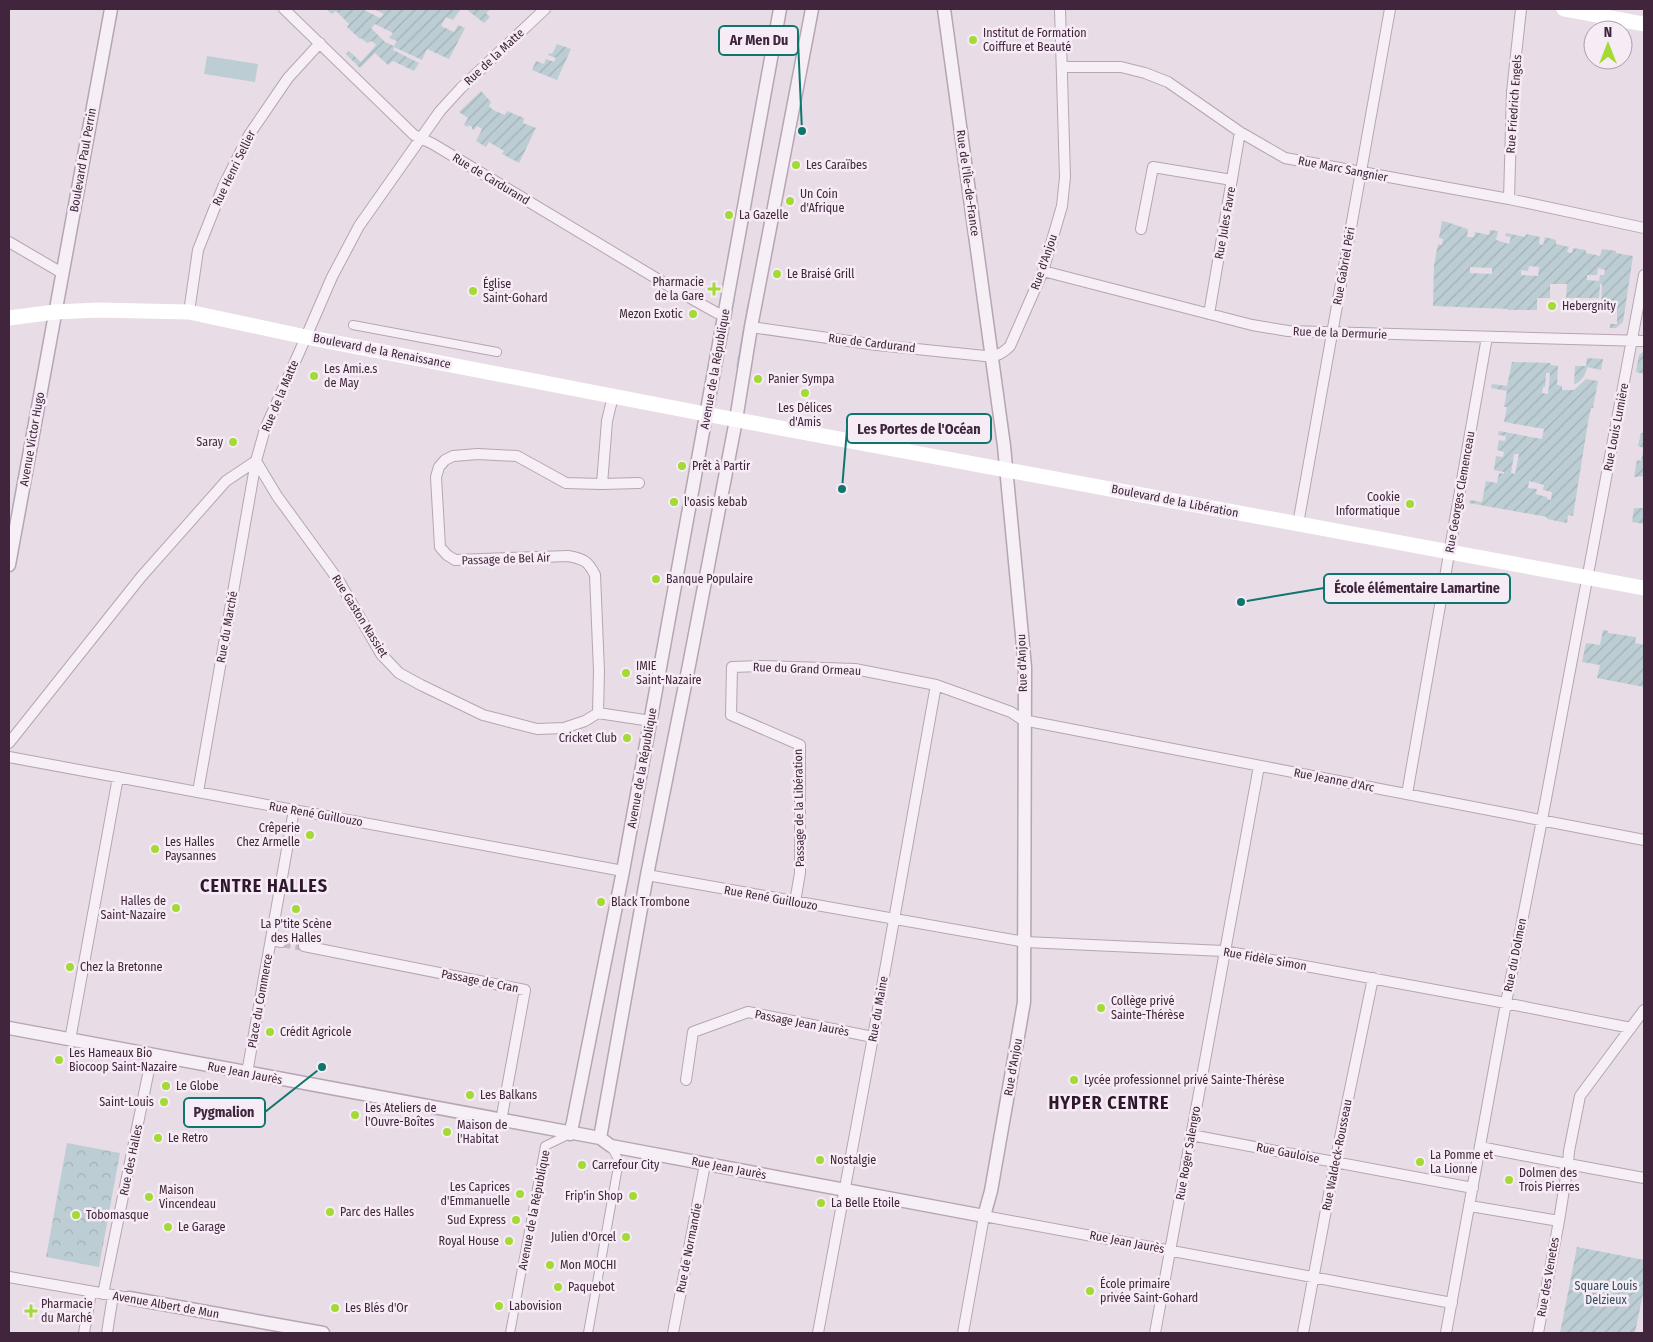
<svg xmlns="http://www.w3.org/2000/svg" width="1653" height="1342" font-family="'Fira Sans Condensed',sans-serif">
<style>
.grass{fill:url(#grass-dots)}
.forest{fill:url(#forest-crowns)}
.garden{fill:url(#garden-furrows);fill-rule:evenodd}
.pitch{fill:#bcced3}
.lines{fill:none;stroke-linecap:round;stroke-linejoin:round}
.minor-tunnel{stroke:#c6b7c5;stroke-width:10;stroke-dasharray:10 5;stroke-linecap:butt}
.pedestrian-casing{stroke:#b6a5b4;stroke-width:10}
.minor-casing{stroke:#b6a5b4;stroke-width:12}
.tertiary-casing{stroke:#b6a5b4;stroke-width:15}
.pedestrian{stroke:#f6eff5;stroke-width:8}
.minor{stroke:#f6eff5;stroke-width:10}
.tertiary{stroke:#f6eff5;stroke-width:12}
.secondary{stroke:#fff;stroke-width:15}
.poi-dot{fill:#a4da34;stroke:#f6ecf5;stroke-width:2}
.labels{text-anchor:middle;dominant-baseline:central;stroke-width:5;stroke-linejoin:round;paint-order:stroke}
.poi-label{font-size:12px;fill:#40253c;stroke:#f6ecf5;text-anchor:start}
.street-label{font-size:12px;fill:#40253c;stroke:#f6ecf5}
.park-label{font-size:12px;fill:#31505d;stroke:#f6ecf5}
.district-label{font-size:18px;font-weight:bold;letter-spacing:1px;fill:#30172d;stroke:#f6ecf5}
.leader{fill:none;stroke:#0f766e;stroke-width:2}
.callout-dot{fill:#0f766e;stroke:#f6ecf5;stroke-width:2}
.callout{fill:#f6ecf5;stroke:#0f766e;stroke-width:2}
.callout-label{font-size:14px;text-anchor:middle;font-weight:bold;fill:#40253c}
</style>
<defs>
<pattern id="grass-dots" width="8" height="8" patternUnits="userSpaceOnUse" patternTransform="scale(1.25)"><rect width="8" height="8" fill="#bcced3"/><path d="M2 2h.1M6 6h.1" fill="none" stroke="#a3b1b6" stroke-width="1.8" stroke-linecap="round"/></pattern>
<pattern id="forest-crowns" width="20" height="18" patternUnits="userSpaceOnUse" patternTransform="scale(1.25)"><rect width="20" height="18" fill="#bcced3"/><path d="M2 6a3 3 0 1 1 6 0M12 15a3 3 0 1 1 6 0" fill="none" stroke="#a3b1b6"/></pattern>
<pattern id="garden-furrows" width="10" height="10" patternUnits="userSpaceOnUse" patternTransform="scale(1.25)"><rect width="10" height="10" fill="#bcced3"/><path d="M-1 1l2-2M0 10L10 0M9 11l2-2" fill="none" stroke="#a3b1b6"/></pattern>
</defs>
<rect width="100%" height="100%" fill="#e8dce7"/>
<path class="grass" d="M730,298L735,299L723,364H720Z
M748,301L754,302L739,368L736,367Z"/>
<path class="forest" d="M67,1143L120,1153L99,1267L46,1257Z"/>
<path class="garden" d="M326,9H364V10L380,18L384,14L374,9H461L453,20L446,17L441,26L454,32L458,25L465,28L449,59L427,49L422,60L394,47L393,50L419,63L414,71L393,61L388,65L375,53L360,68L346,54L349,51L361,62L376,45L372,41L367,43L361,38L360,39L347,27L349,24L336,11L332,14ZM375,24L393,33L389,38L397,41L394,46L385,42L371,28Z
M466,9H490L486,13L490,17L484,23Z
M557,44L571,49L557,80L532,70L536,61L544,64L546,59L554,62L556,58L548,55L549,53L552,54Z
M481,91L491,102L489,106L493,110L505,115L507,111L524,118L523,123L536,128L519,163L502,154L504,151L489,142L486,147L476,141L482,129L477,126L474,130L472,129V127L469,125L468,127L464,125L468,118L459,112Z
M1442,221C1452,223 1460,227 1468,229L1467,237H1474L1475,232L1489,235L1490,230L1498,231L1496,240L1509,244L1511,237L1505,236L1506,233L1525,237L1526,234L1540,237L1539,244L1543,245L1545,237L1556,240V244L1569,247L1567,252L1572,253L1573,248L1586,250V253L1600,256L1602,249L1616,251V253L1633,256L1623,322L1616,328H1610V324H1617V309L1601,308L1602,284H1600L1599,298H1566L1567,284H1550V298H1537V310H1508L1507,309L1433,306L1434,265L1438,244L1442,245L1443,239L1439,238ZM1529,266L1539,267L1538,276L1521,275V270L1528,271ZM1470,267L1492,268V274L1470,273ZM1598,268L1605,270L1604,275H1600L1599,281L1587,280V275H1597Z
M1644,351V374L1636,372L1639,355Z
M1587,358L1603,359L1601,370L1587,367C1586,374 1582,382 1574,384L1575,366H1586Z
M1512,362L1550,363L1551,365L1558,366L1557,385L1562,386V390H1574L1586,379L1598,381L1593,408H1591L1588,422L1573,516L1568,515L1567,523L1547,519V517L1469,503L1470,500L1482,502L1486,481L1497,483L1499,473L1504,474V472L1494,470L1496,456L1503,457L1504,452L1497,450L1499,440L1505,441L1506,436L1498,435L1499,431L1542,439L1544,429L1504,422L1507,407H1504L1507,391L1491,388L1492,384L1507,386ZM1546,373H1550L1548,394L1542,393L1543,387H1545ZM1514,454H1519L1515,474L1511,473ZM1529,481L1544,485L1543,490L1552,492L1551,500L1547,499V497L1536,494L1537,489L1528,488Z
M1641,433H1644V476L1634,477L1637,460L1641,461L1644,448L1638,446Z
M1634,508H1644V524L1632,522Z
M1603,630L1608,631V633L1636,637L1635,643L1644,645V687L1597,678L1600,665L1582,662L1586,643L1600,645Z
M1577,1247L1644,1260V1288L1635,1333H1560Z"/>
<path class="pitch" d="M207,56L258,64L255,82L204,74Z"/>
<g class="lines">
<path class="minor-tunnel" d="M281,942L304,946"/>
<g class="pedestrian-casing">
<path id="pedestrian" d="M353,325L497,352
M510,1333L545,1146L570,1134
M588,1333L619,1161L611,1146"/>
</g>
<g class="minor-casing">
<path id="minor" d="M284,9L414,135L433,144L669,286L717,313L725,315
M1062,67H1121L1145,73L1168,82L1240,132L1285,158L1509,199L1644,228
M1509,199L1512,92L1521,9
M1141,229L1153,167L1232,180
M9,242L62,273
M1043,271L1252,325L1288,331L1644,341
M189,312L198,250L223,187L249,135L288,78L320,43
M1209,314L1240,132
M751,327L877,345L985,356C996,357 1002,354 1010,346L1043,271L1062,206L1065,177L1060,9
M256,461L277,496L339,581L381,654L399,673L421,685L483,715L537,729L564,728L585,721L598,713L651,721
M602,484L639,483
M1298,524L1390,9
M598,713L599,671L595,575C588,561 584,559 568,556L455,560L447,555L440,547L436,477L439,467L445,460L453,456L478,454L517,456L566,483L602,484L607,421L613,396
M9,743L141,577L226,481L256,461
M9,757L623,871
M198,792L256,461L265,429L306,337L332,277L359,226L440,111L461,88L545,9
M1407,794L1487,337
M647,875L1025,942L1224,951L1495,1001L1631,1028
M795,902L800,873V745L731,715L732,667L761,666L855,669L936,685L1011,712L1023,720L1644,840
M271,940L281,942
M304,946L525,990L501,1121
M1644,1010L1580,1096L1569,1151L1568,1164L1644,1178
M70,1040L118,777
M247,1073L294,810
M686,1080L693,1032L748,1012L873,1037
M1191,1135L1473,1188
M1470,1206L1559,1221L1568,1164L1480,1147
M9,1277L129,1298
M103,1294L152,1055
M84,1333L91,1292
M107,1333L113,1295
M673,1333L705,1164
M818,1333L873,1037L936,685
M963,1333L984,1216L1452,1303
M1155,1333L1259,766
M1303,1333L1335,1162L1373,978
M1446,1333L1506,1003L1542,820L1644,275
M1538,1333L1559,1221"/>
</g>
<g class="tertiary-casing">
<path id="tertiary" d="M9,565L111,9
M9,1028L600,1138L611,1146L984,1216L991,1191L1024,1002L1025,667L1004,446L944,9
M570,1134L573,1122L623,871L780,9
M600,1138L647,875L690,660L736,420L751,327L812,9
M129,1298L323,1333"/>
</g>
<use href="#pedestrian" class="pedestrian"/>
<use href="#minor" class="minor"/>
<use href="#tertiary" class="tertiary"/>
<path class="secondary" d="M1564,9L1644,24
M9,318L55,312L98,310L189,312L306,337L721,417L1644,588"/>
</g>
<g class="poi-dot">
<circle cx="973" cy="40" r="5"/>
<circle cx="796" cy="165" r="5"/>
<circle cx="790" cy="201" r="5"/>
<circle cx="729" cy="215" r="5"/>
<circle cx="777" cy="274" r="5"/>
<path d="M711.5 281.5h5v5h5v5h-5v5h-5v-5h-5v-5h5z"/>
<circle cx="473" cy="291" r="5"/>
<circle cx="1552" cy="306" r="5"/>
<circle cx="693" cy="314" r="5"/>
<circle cx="314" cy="376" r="5"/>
<circle cx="758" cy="379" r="5"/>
<circle cx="805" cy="393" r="5"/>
<circle cx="233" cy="442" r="5"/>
<circle cx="682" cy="466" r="5"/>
<circle cx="674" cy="502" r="5"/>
<circle cx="1410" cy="504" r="5"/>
<circle cx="656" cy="579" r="5"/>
<circle cx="626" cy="673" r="5"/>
<circle cx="627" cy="738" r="5"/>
<circle cx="310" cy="835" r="5"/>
<circle cx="155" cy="849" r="5"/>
<circle cx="601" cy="902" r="5"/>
<circle cx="176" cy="908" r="5"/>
<circle cx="296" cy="909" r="5"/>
<circle cx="70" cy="967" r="5"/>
<circle cx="1101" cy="1008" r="5"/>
<circle cx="270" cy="1032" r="5"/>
<circle cx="59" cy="1060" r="5"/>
<circle cx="1074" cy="1080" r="5"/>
<circle cx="166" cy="1086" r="5"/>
<circle cx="470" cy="1095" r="5"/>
<circle cx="164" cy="1102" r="5"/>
<circle cx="355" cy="1115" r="5"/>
<circle cx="447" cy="1132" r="5"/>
<circle cx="158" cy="1138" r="5"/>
<circle cx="820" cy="1160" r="5"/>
<circle cx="1420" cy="1162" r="5"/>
<circle cx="582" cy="1165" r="5"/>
<circle cx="1509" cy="1180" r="5"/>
<circle cx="520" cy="1194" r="5"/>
<circle cx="633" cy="1196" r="5"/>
<circle cx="149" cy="1197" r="5"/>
<circle cx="821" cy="1203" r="5"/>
<circle cx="330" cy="1212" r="5"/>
<circle cx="76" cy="1215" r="5"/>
<circle cx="516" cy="1220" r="5"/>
<circle cx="168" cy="1227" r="5"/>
<circle cx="626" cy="1237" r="5"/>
<circle cx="509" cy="1241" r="5"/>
<circle cx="550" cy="1265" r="5"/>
<circle cx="558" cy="1287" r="5"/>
<circle cx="1090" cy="1291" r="5"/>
<circle cx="499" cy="1306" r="5"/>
<circle cx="335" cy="1308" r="5"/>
<path d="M28.5 1303.5h5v5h5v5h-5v5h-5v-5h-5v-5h5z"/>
</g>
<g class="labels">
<g class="poi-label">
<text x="983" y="33">Institut de Formation<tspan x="983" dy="14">Coiffure et Beauté</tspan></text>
<text x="806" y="165">Les Caraïbes</text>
<text x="800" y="194">Un Coin<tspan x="800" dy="14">d'Afrique</tspan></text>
<text x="739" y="215">La Gazelle</text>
<text x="787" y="274">Le Braisé Grill</text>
<text x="704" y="282" text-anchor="end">Pharmacie<tspan x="704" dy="14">de la Gare</tspan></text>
<text x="483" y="284">Église<tspan x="483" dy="14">Saint-Gohard</tspan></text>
<text x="1562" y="306">Hebergnity</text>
<text x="683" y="314" text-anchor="end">Mezon Exotic</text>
<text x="324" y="369">Les Ami.e.s<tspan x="324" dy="14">de May</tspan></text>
<text x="768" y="379">Panier Sympa</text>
<text x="805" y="408" text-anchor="middle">Les Délices<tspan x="805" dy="14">d'Amis</tspan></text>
<text x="223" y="442" text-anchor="end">Saray</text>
<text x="692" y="466">Prêt à Partir</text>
<text x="1400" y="497" text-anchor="end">Cookie<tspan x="1400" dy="14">Informatique</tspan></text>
<text x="684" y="502">l'oasis kebab</text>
<text x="666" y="579">Banque Populaire</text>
<text x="636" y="666">IMIE<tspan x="636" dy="14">Saint-Nazaire</tspan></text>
<text x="617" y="738" text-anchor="end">Cricket Club</text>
<text x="300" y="828" text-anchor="end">Crêperie<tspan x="300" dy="14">Chez Armelle</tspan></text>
<text x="165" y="842">Les Halles<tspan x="165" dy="14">Paysannes</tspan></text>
<text x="166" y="901" text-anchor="end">Halles de<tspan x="166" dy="14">Saint-Nazaire</tspan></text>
<text x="611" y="902">Black Trombone</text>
<text x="296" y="924" text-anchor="middle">La P'tite Scène<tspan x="296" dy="14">des Halles</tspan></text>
<text x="80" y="967">Chez la Bretonne</text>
<text x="1111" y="1001">Collège privé<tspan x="1111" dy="14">Sainte-Thérèse</tspan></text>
<text x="280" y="1032">Crédit Agricole</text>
<text x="69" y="1053">Les Hameaux Bio<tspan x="69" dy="14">Biocoop Saint-Nazaire</tspan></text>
<text x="1084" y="1080">Lycée professionnel privé Sainte-Thérèse</text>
<text x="176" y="1086">Le Globe</text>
<text x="480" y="1095">Les Balkans</text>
<text x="154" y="1102" text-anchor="end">Saint-Louis</text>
<text x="365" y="1108">Les Ateliers de<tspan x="365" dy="14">l'Ouvre-Boîtes</tspan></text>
<text x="457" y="1125">Maison de<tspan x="457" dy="14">l'Habitat</tspan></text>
<text x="168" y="1138">Le Retro</text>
<text x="1430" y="1155">La Pomme et<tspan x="1430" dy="14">La Lionne</tspan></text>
<text x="830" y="1160">Nostalgie</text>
<text x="592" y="1165">Carrefour City</text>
<text x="1519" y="1173">Dolmen des<tspan x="1519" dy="14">Trois Pierres</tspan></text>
<text x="510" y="1187" text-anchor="end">Les Caprices<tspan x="510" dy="14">d'Emmanuelle</tspan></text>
<text x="159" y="1190">Maison<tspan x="159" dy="14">Vincendeau</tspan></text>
<text x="623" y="1196" text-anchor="end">Frip'in Shop</text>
<text x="831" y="1203">La Belle Etoile</text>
<text x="340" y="1212">Parc des Halles</text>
<text x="86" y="1215">Tobomasque</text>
<text x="506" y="1220" text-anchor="end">Sud Express</text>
<text x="178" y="1227">Le Garage</text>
<text x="616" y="1237" text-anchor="end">Julien d'Orcel</text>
<text x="499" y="1241" text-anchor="end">Royal House</text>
<text x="560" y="1265">Mon MOCHI</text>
<text x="1100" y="1284">École primaire<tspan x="1100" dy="14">privée Saint-Gohard</tspan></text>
<text x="568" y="1287">Paquebot</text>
<text x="41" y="1304">Pharmacie<tspan x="41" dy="14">du Marché</tspan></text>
<text x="509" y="1306">Labovision</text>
<text x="345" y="1308">Les Blés d'Or</text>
</g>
<g class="street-label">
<text transform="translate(494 57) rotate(-43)">Rue de la Matte</text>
<text transform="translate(1514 104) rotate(-86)">Rue Friedrich Engels</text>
<text transform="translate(83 160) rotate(-80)">Boulevard Paul Perrin</text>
<text transform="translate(234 168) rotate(-64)">Rue Henri Sellier</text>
<text transform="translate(1343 169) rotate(11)">Rue Marc Sangnier</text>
<text transform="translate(491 179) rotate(31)">Rue de Cardurand</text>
<text transform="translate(968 183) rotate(82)">Rue de l'Île-de-France</text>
<text transform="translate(1225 223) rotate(-80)">Rue Jules Favre</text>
<text transform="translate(1044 262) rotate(-71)">Rue d'Anjou</text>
<text transform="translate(1344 266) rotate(-80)">Rue Gabriel Péri</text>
<text transform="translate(1340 333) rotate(2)">Rue de la Dermurie</text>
<text transform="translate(872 343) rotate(7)">Rue de Cardurand</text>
<text transform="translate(382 351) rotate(11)">Boulevard de la Renaissance</text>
<text transform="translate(715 369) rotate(-80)">Avenue de la République</text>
<text transform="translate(280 396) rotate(-67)">Rue de la Matte</text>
<text transform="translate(1616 427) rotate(-79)">Rue Louis Lumière</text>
<text transform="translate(32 439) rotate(-80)">Avenue Victor Hugo</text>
<text transform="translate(1460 492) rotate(-80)">Rue Georges Clemenceau</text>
<text transform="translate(1175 501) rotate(11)">Boulevard de la Libération</text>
<text transform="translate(506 559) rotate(-2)">Passage de Bel Air</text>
<text transform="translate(360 616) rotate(58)">Rue Gaston Nassiet</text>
<text transform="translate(227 627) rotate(-80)">Rue du Marché</text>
<text transform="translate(1022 663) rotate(-92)">Rue d'Anjou</text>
<text transform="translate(807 669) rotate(2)">Rue du Grand Ormeau</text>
<text transform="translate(642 768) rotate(-80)">Avenue de la République</text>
<text transform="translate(1334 780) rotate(11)">Rue Jeanne d'Arc</text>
<text transform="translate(799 808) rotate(-91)">Passage de la Libération</text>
<text transform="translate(316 814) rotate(10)">Rue René Guillouzo</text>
<text transform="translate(771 898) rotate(10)">Rue René Guillouzo</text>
<text transform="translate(1515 955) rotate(-79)">Rue du Dolmen</text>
<text transform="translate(1265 959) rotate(10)">Rue Fidèle Simon</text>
<text transform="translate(480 981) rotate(11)">Passage de Cran</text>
<text transform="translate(260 1001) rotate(-80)">Place du Commerce</text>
<text transform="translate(878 1009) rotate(-80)">Rue du Maine</text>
<text transform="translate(802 1023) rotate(11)">Passage Jean Jaurès</text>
<text transform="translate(1013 1067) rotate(-80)">Rue d'Anjou</text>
<text transform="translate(245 1073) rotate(11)">Rue Jean Jaurès</text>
<text transform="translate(1188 1153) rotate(-80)">Rue Roger Salengro</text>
<text transform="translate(1288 1153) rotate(11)">Rue Gauloise</text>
<text transform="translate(1337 1155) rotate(-79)">Rue Waldeck-Rousseau</text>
<text transform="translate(131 1160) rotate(-78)">Rue des Halles</text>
<text transform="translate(729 1168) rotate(11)">Rue Jean Jaurès</text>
<text transform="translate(534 1210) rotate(-79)">Avenue de la République</text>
<text transform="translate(1127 1242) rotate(11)">Rue Jean Jaurès</text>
<text transform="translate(689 1248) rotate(-79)">Rue de Normandie</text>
<text transform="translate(1548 1277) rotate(-80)">Rue des Venetes</text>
<text transform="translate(166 1305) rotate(10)">Avenue Albert de Mun</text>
</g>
<g class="park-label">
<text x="1606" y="1286">Square Louis<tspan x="1606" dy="14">Delzieux</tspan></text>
</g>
<g class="district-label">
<text x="264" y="886">CENTRE HALLES</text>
<text x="1109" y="1103">HYPER CENTRE</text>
</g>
</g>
<path class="leader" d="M802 131L798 40M842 489L847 429M1241 602L1324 588M322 1067L265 1112"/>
<g class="callout-dot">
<circle cx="802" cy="131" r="5"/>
<circle cx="842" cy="489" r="5"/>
<circle cx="1241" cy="602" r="5"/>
<circle cx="322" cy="1067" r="5"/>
</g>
<g class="callout">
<rect x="719" y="26" width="79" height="29" rx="5"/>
<rect x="847" y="414" width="144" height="29" rx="5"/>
<rect x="1324" y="574" width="186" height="29" rx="5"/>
<rect x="184" y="1098" width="81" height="29" rx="5"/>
</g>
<g class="callout-label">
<text x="759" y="45">Ar Men Du</text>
<text x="919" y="434">Les Portes de l'Océan</text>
<text x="1417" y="593">École élémentaire Lamartine</text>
<text x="224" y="1117">Pygmalion</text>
</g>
<rect width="1653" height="1342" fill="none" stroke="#40253c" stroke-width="20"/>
<g transform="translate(1608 45)"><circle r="24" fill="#f6ecf5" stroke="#ad9cab"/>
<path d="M0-4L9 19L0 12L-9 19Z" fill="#a4da34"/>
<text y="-8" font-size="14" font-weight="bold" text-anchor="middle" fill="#40253c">N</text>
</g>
</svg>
